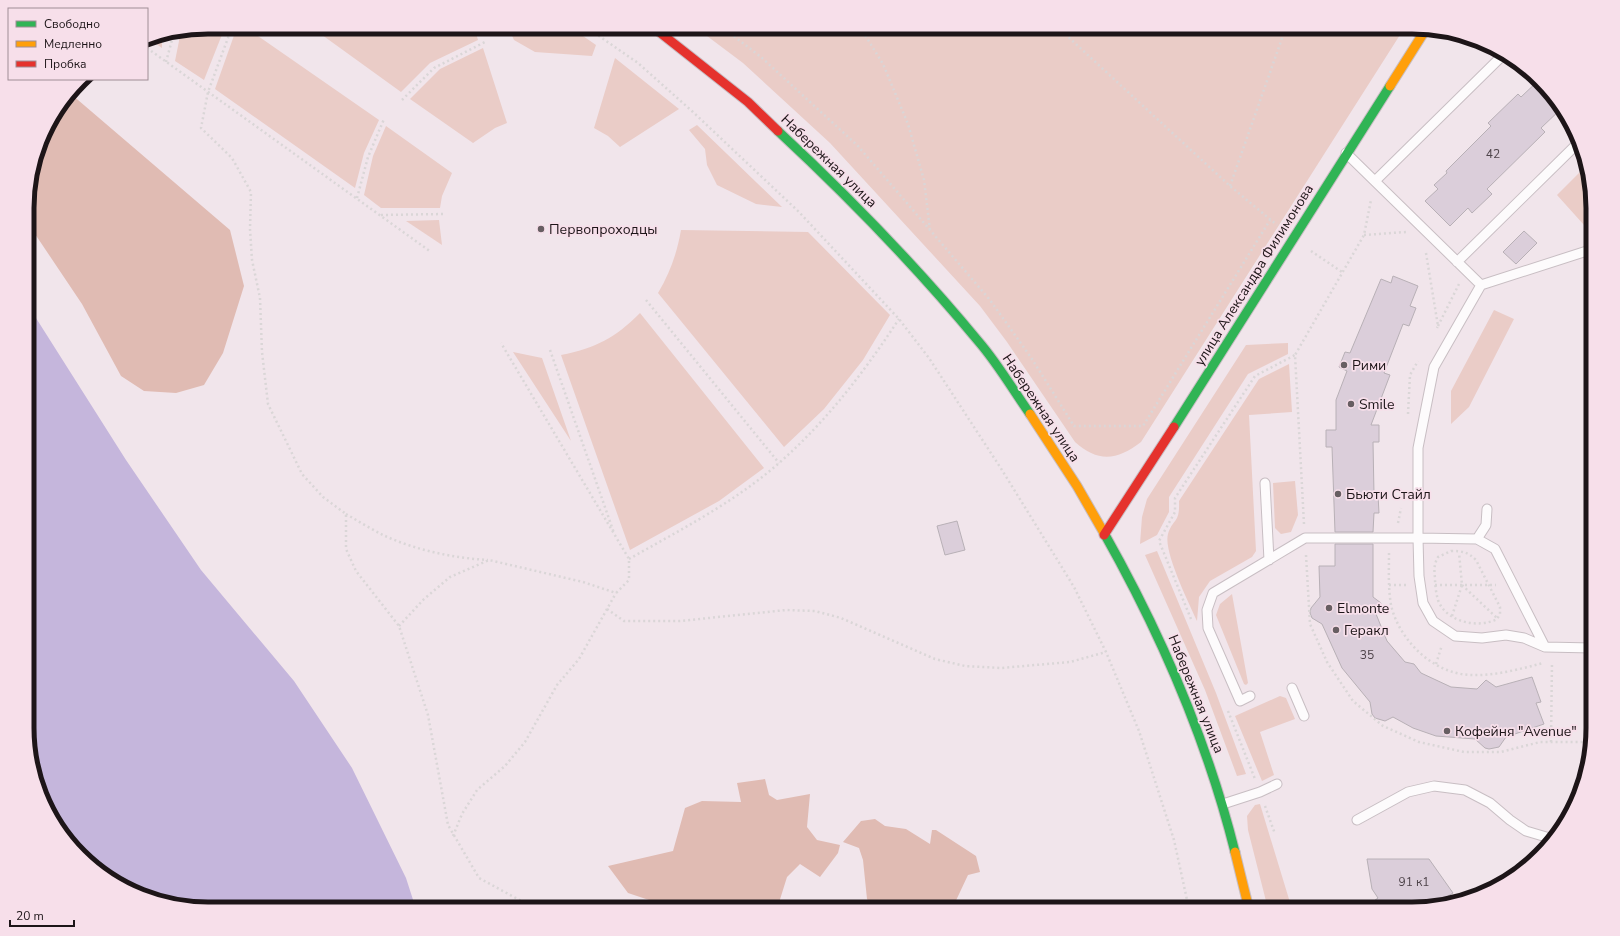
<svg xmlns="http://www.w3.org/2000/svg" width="1620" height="936" font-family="'Nunito Sans',sans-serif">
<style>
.green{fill:#eaccc7}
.forest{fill:#e0bbb3}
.water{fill:#c5b6dc}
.building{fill:#dbceda;stroke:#b8b0b6}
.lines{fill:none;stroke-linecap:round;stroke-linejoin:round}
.lane-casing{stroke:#c8bec3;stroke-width:11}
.fast-casing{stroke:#c8bec3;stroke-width:11}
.slow-casing{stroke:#c8bec3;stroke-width:11}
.jam-casing{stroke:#c8bec3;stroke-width:11}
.path{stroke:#dad6d7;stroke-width:2.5;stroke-dasharray:2 3;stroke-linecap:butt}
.lane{stroke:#fdfbfc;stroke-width:9}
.fast{stroke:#30b455;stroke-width:9}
.slow{stroke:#ff9f0a;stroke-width:9}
.jam{stroke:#e5322d;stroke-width:9}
.poi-dot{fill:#675e62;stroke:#f7dfea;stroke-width:1.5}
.labels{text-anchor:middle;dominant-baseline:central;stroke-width:3.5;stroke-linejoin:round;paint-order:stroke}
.number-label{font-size:12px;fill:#4e444a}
.street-label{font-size:14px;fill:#1d1518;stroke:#f7dfea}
.poi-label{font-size:14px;fill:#1d1518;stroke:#f7dfea;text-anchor:start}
.rim{fill:none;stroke:#1d1518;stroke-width:5}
</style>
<rect width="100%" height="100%" fill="#f1e5eb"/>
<path class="green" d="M208,27H225L204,80L175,61L179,41V33Z
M237,27H245L379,120L364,153L355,188L215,89Z
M311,27H474L478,40L430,63L401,92Z
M508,27H570L596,45L592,56L535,52L514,40Z
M695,27H1405L1141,442C1118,460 1098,463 1075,442L1007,342L980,306L934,256L830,143L743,63Z
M162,36V48L149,39Z
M483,48L507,123L495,128L473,143L410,99L440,69Z
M615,58L679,109L620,147L608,136L594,128Z
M697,125L782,207L756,204L717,185L707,165L705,149L689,130Z
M386,126L452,173L442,196L440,208H381L364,195L373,156Z
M1584,168L1593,196V235L1557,195Z
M439,220L442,245L406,221Z
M681,230L808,232L890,315L863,360L824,409L784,447L658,293C670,273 677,253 681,230Z
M1494,310L1514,319L1469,407L1451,424V391Z
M640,313L764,468L719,501L630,550L561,355C596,348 615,338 640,313Z
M1288,343V354L1248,374L1169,497V512L1157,535L1140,544L1142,517L1147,499L1246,345Z
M513,352L542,358L571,441Z
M1289,364L1292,412L1249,415L1256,551L1252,557L1210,581L1199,597L1197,621C1189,603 1163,551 1168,534C1173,518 1180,524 1179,501L1259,379Z
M1295,481L1298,515L1291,532L1281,534L1275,528L1273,483Z
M1157,551L1216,693L1246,774L1237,776L1205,690L1145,555Z
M1232,594L1248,683L1246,685L1244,684L1216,615L1220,604Z
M1280,696L1286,698L1295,719L1260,732L1274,775L1262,781L1235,716Z
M1260,804L1292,909H1268L1248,830L1247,816L1255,805Z"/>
<path class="forest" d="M71,94L230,230L244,286L223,353L204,385L176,393L144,391L121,376L82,304L35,234L29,216V184L46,128Z
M765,779L769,795L777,800L810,794L807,827L817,840L840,845L838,853L820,877L800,864L787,877L777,909H666L667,906L628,893L608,866L673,851L685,808L702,801L741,802L737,783Z
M875,819L885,826L906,829L930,844L932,830H936L976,856L980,872L968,875L952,909H874L867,899L863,860L859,848L843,842L861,821Z"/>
<path class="water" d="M29,307L126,460L201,570L294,681L352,768L406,878L416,909H207L161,903L117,885L57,829L29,752Z"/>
<path class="building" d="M1540,79L1562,108L1541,128L1545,132L1487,189L1492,194L1472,213L1468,208L1450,226L1425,201L1438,189L1434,185L1447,173L1446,171L1491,126L1488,123L1518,94L1521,97Z
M1524,231L1537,243L1516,264L1503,252Z
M1393,276L1418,286L1410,306L1416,308L1409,326L1403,324L1384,373L1390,375L1371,425H1379V442H1373L1374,495H1378L1379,513H1374L1373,532H1335L1332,447H1326V430H1336V400L1347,371L1339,367L1345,352L1350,353L1381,279L1391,283Z
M957,521L965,550L945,555L937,526Z
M1335,544H1373V597L1381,603L1376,614L1387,641L1405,662L1414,664L1421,673L1451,687L1477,689L1486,680L1496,687L1532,677L1541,702L1536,703L1544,724L1506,737L1499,747L1489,749L1485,748L1475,739L1436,736L1413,728L1393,717L1385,721L1375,718L1372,714L1370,702L1342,668L1322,624L1312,618L1310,613L1311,608L1320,597L1319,566H1335Z
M1367,859H1429L1453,893L1448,896L1451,900L1424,909H1363L1378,898L1372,889Z"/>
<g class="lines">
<g class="lane-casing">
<path id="lane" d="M1346,153L1481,285L1434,367L1418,448V538L1477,539L1495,549L1545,647L1593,648
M1375,181L1505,53
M1457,262L1577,144
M1481,285L1593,249
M1265,483L1269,560
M1477,539L1486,525L1487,509
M1292,688L1304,716
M1250,696L1240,701L1208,628L1207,610L1213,593L1305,538H1418L1419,576L1423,603L1433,621L1455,636L1482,638L1506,635L1524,638L1545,647
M1223,804L1260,792L1277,784
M1357,820L1408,792L1434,786L1465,790L1490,803L1510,820L1526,831L1553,839"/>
</g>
<g class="fast-casing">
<path id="fast" d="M778,131C849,197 917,267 979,342C998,364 1013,390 1030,414
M1174,427L1390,86
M1104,533C1161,634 1207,740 1235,852"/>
</g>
<g class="slow-casing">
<path id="slow" d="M1390,86L1426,29
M1030,414L1077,486L1104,533
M1235,852L1249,909"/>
</g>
<g class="jam-casing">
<path id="jam" d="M653,27L748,102L778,131
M1104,535L1174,427"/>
</g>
<path class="path" d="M232,27L208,92L201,128L232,158L251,192L250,229L252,260L260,298L262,352L268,404L302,474L323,497L346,514V549L356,571L399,626L428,715L448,825L479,878L536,909
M586,27L638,63L693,112L799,212L899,319L929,358L1002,470L1074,587L1106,652L1139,731L1174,840L1189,909
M722,27L761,57L858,146L990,300L1032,359L1074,426H1143L1270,220
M860,27L883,64L908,124L924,180L930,230
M1049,27L1065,34L1062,27
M1065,34L1230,186L1277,225
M147,48L431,252
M166,62L172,40L171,34
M402,100L434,68L485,42
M1230,186L1286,27
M357,198L368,157L384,119
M381,215L444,214
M1364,235L1406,232
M1311,251L1342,272
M1426,253L1438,326L1437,328
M646,300L779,463
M1438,326L1459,284
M550,350L614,533
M1408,414L1410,375L1418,361
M346,514C358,521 371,529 383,535C415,550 453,558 488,560
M1398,523L1401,508
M1304,524L1295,355L1364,235L1371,200
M1451,551C1462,551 1468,552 1476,560L1500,607V614L1497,619C1478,629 1446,622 1438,600C1436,593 1435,585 1435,578C1434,570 1434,564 1438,557Z
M1389,553C1389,570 1388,587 1391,605C1399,640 1433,674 1471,675C1495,676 1520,669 1543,663
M1306,555L1310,624L1327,662L1353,701L1383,726L1419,742L1464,752H1501L1540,742H1592
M629,559C680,530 735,502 779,463C827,421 864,372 899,319
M1389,585H1406
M1435,585H1496
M1462,585L1498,619
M607,609L624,621H680L786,610L815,611L841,618L935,659L965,666L1001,668L1070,662L1106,652
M1452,616L1462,585L1459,553
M1191,619L1159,541L1175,512V498L1255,376L1295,355
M399,626L424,599L450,577L489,560L583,582L616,593L629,580V559L501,343
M1436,664L1442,645
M1228,711L1255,779
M1551,742L1552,662
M1265,806L1275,834
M453,836L462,814L477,790L505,766L525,742L557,685L579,659L616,593"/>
<use href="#lane" class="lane"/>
<use href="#fast" class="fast"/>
<use href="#slow" class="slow"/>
<use href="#jam" class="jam"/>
</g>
<g class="poi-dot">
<circle cx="541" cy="229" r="4"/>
<circle cx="1344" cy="365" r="4"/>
<circle cx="1351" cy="404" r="4"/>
<circle cx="1338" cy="494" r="4"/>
<circle cx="1329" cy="608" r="4"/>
<circle cx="1336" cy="630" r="4"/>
<circle cx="1447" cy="731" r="4"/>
</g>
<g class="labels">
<g class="number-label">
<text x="1493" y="154">42</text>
<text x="1367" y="655">35</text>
<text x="1414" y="882">91 к1</text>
</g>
<g class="street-label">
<text transform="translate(829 161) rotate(44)">Набережная улица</text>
<text transform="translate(1254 275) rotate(-58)">улица Александра Филимонова</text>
<text transform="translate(1041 408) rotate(56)">Набережная улица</text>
<text transform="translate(1196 694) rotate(68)">Набережная улица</text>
</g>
<g class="poi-label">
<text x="549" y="229">Первопроходцы</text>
<text x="1352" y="365">Рими</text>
<text x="1359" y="404">Smile</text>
<text x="1346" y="494">Бьюти Стайл</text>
<text x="1337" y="608">Elmonte</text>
<text x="1344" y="630">Геракл</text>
<text x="1455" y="731">Кофейня "Avenue"</text>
</g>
</g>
<path d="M0 0H1620V936H0ZM208 34H1412A174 174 0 0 1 1586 208V728A174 174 0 0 1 1412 902H208A174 174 0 0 1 34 728V208A174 174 0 0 1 208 34Z" fill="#f7dfea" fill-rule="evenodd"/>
<path class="rim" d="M208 34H1412A174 174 0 0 1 1586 208V728A174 174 0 0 1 1412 902H208A174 174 0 0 1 34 728V208A174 174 0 0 1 208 34Z"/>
<rect x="8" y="8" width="140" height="72" fill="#f7dfea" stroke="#a08e96"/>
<rect x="16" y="21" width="20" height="6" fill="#30b455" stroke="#a08e96"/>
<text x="44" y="28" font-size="12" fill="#1d1518">Свободно</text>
<rect x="16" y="41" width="20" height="6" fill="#ff9f0a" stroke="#a08e96"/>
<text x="44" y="48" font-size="12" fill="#1d1518">Медленно</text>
<rect x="16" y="61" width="20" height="6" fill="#e5322d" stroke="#a08e96"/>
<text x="44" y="68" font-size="12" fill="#1d1518">Пробка</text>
<path d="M10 920v6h64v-6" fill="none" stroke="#1d1518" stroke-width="2"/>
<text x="16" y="920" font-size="12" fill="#1d1518" stroke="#f7dfea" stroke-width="3" paint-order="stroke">20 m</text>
</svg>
